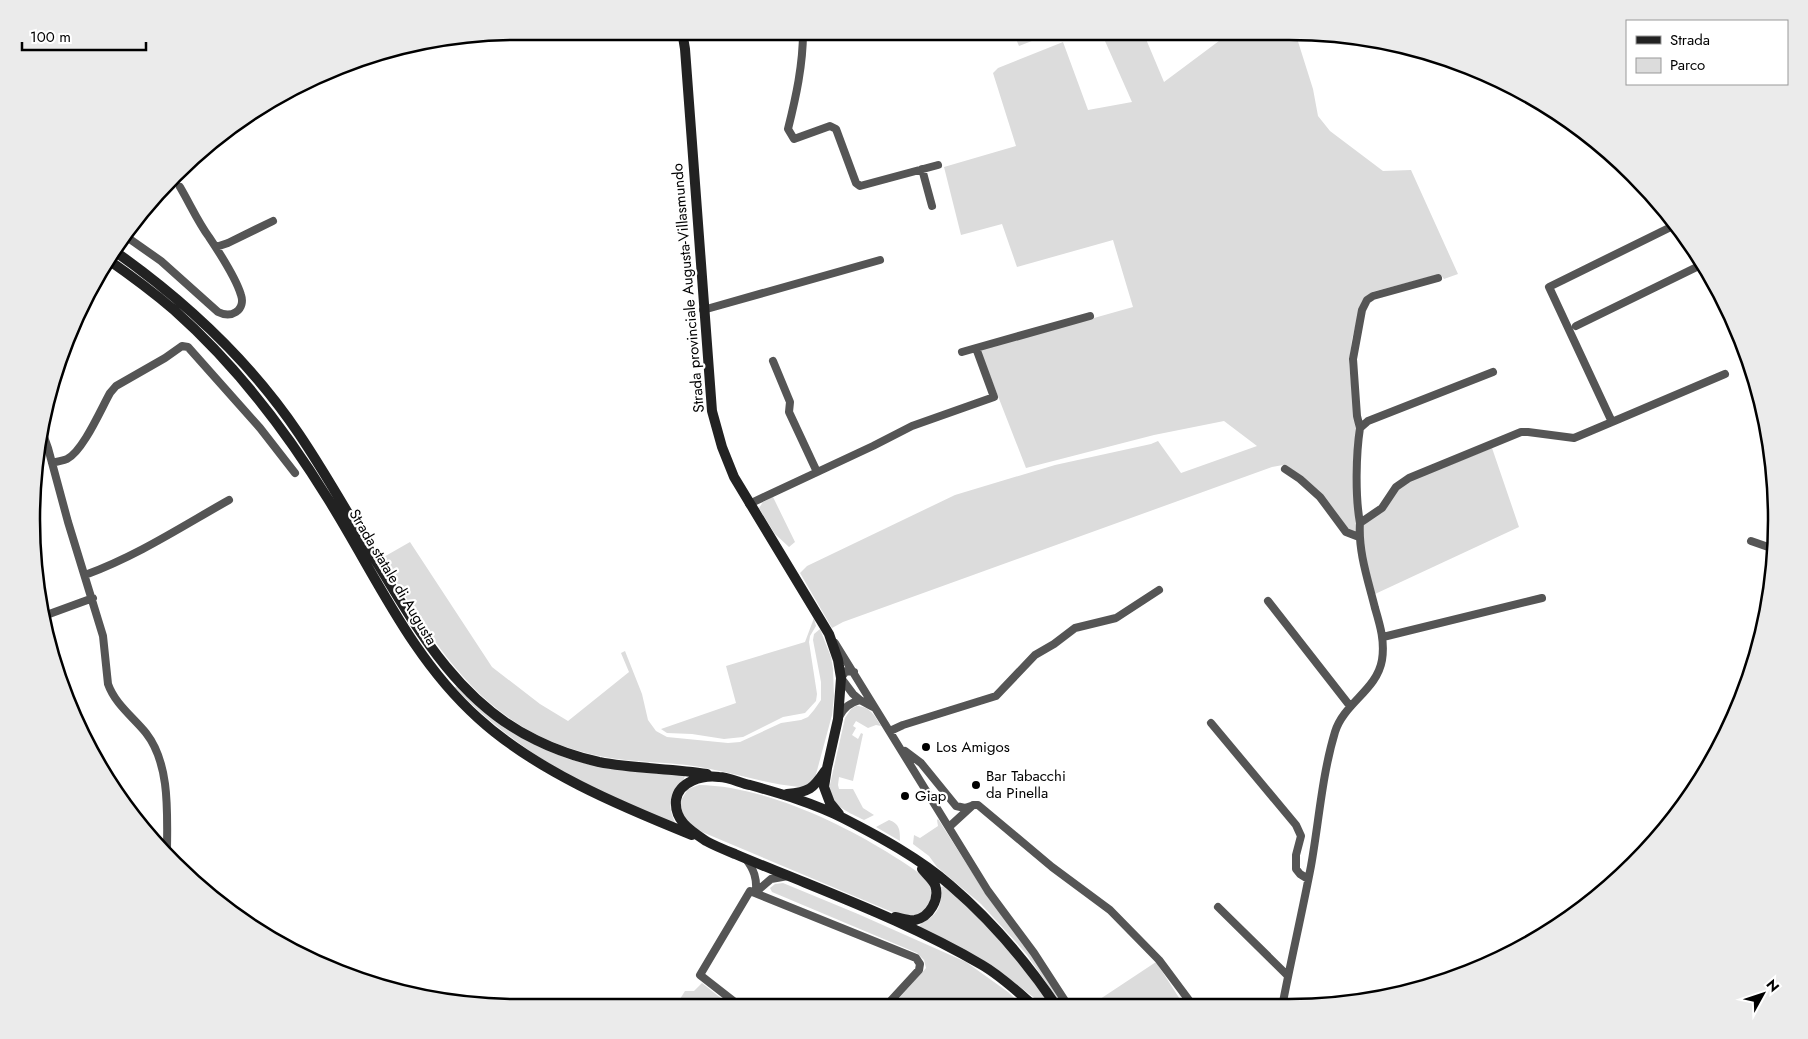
<svg xmlns="http://www.w3.org/2000/svg" width="1808" height="1039" font-family="Jost,sans-serif">
<style>
.green{fill:#dcdcdc}
.lines{fill:none;stroke-linecap:round;stroke-linejoin:round}
.street{stroke:#555;stroke-width:8}
.secondary{stroke:#222;stroke-width:10}
.poi-dot{fill:#000;stroke:#fff;stroke-width:2}
.labels{text-anchor:middle;dominant-baseline:central;stroke-width:4.5;stroke-linejoin:round;paint-order:stroke}
.street-label{font-size:15px;fill:#000;stroke:#fff}
.poi-label{font-size:15px;fill:#000;stroke:#fff;text-anchor:start}
.rim{fill:none;stroke:#000;stroke-width:2.5}
</style>
<rect width="100%" height="100%" fill="#fff"/>
<path class="green" d="M1013,32H1055L1019,46Z
M1101,32H1143L1164,82L1231,32H1295L1313,89L1318,116L1330,131L1383,171L1411,170L1458,274L1444,279L1440,274L1372,292L1362,301L1352,339L1349,364L1356,432V532L1347,530L1293,470L1283,465L1272,467L843,622L832,628L800,573L807,566L955,495L1055,465L1151,444L1158,441L1181,473L1257,446L1224,421L1154,435L1026,468L980,350L1133,307L1113,240L1017,267L1002,224L961,235L944,167L1016,146L993,73L998,68L1063,42L1088,110L1132,102Z
M1492,448L1519,527L1375,594C1371,577 1357,538 1365,523L1396,491L1410,481Z
M773,497L795,542L789,547L775,534L759,508L763,502Z
M410,542L492,667L540,704L568,721L629,672L621,653L625,651L642,694L648,720L656,731L667,737L728,743L740,742L781,723L801,720L808,717L814,710L821,700V682L813,640L814,634L820,629L831,657L833,669L834,696L832,715L815,778L805,786L799,787C761,783 725,770 687,765C651,761 614,762 579,751C478,722 433,642 382,558Z
M814,618L816,626L810,636L809,642L817,694L816,701L805,713L783,717L743,737L724,739L692,734L667,733L661,729L736,703L726,666L805,642Z
M456,686C495,726 542,755 597,766C626,772 656,773 685,776C681,789 668,796 671,811C672,816 674,819 675,823L671,825C639,809 605,796 574,778C530,754 490,724 455,688Z
M856,706C870,706 875,716 881,726L876,725L868,728L856,721L853,726L856,728L852,735L858,739L861,733L863,734L853,781L839,777L838,785L839,789H853L863,808L874,815L864,820C850,813 831,806 829,789L845,718L851,709Z
M699,785C761,786 835,820 887,852C899,860 914,868 924,878C937,890 932,913 914,915C906,917 899,915 892,912L695,829L683,818L680,802L688,789Z
M938,819L989,899L1030,952L1067,1007H1063L1027,955L1014,940L981,904L937,867L929,856L913,844L914,835L920,838L938,826L937,820Z
M889,820C900,824 900,830 900,841L876,827Z
M783,883L858,914L966,962L1008,992L1024,1007H891L926,968L924,960L917,953L772,892L770,888L775,884Z
M945,886L959,898L1016,957L1051,1007H1046L1002,973L919,928C920,923 923,923 927,920C940,913 942,900 941,887Z
M1156,962L1185,1007H1088Z
M702,983L732,1007H675L685,991H694Z"/>
<g class="lines">
<path class="street" d="M803,32C803,65 796,97 788,129L794,139L830,126L836,129L856,183L860,186L938,165
M922,169L932,206
M124,235L161,261L218,312C224,315 230,316 236,312C242,308 243,301 241,295C236,278 219,252 209,237C198,222 190,204 180,187
M216,247L228,243L273,221
M703,310L880,260
M1576,326L1703,264
M962,352L976,348
M773,361L790,402L789,412L817,472
M1612,422L1725,374
M1360,428L1357,416L1353,359L1362,310L1367,300L1373,296L1438,278
M43,434L48,448L68,522L103,636L108,684C115,704 133,717 146,733C171,765 167,816 167,854
M52,463C57,461 63,461 67,459C83,451 101,409 110,393L116,386L165,358L182,346L188,347L260,428L295,473
M1285,469L1300,479L1320,497L1346,532L1359,537
M749,504L873,446L912,426L994,397L976,348L1090,316
M1360,523C1355,496 1356,454 1360,428L1368,421L1493,372
M1751,541L1774,549
M85,575C137,556 181,527 229,500
M1268,601L1350,706
M41,617L93,598
M1383,637L1542,598
M835,643L988,891L1034,953L1069,1007
M854,672L846,671L841,678L853,694L860,700
M839,717C844,707 850,703 860,700L873,707
M1211,723L1296,825L1301,836L1296,855V869L1300,874L1308,879
M890,731L903,725L996,696L1035,655L1054,644L1075,628L1116,618L1159,590
M905,751L921,763L956,806L965,808L971,806
M949,827L973,805H978L1052,867L1110,910L1159,960L1194,1007
M746,859C754,870 757,878 756,892
M756,892L771,879L788,876
M1218,907L1288,976
M741,1007L700,975L750,891L916,958L920,964L919,970L885,1007
M1282,1007C1291,960 1302,913 1311,866C1319,821 1322,775 1335,732C1344,703 1377,690 1382,660C1385,641 1380,625 1375,608C1368,580 1358,551 1360,523L1382,508L1396,487L1409,478L1521,432H1528L1574,438L1612,422L1549,287L1675,225"/>
<path class="secondary" d="M682,31L685,49L712,411L722,447L734,477L829,634L838,660L841,678L838,719L827,768L824,787L830,803L839,814
M113,250C184,300 250,361 299,434C328,477 353,522 379,566C420,634 462,705 536,740C556,750 577,757 599,762C634,769 671,768 707,774
M107,259C130,275 153,292 174,310C236,365 285,429 328,499C375,574 411,658 478,718C536,771 620,806 692,835
M787,794C809,792 813,789 825,771
M895,917C901,918 909,921 915,920C930,917 940,899 935,885C932,879 926,874 922,869
M1035,1007C1018,992 1001,976 982,965C926,932 865,907 806,883C782,873 758,864 735,854C725,850 715,846 706,841C691,831 674,821 676,800C679,781 703,775 719,777C729,777 740,783 750,785C782,794 813,803 843,818C880,837 919,858 950,885C992,921 1026,961 1057,1007"/>
</g>
<g class="poi-dot">
<circle cx="926" cy="747" r="5"/>
<circle cx="976" cy="785" r="5"/>
<circle cx="905" cy="796" r="5"/>
</g>
<g class="labels">
<g class="street-label">
<text transform="translate(688 288) rotate(-95)">Strada provinciale Augusta-Villasmundo</text>
<text transform="translate(393 577) rotate(59)">Strada statale di Augusta</text>
</g>
<g class="poi-label">
<text x="936" y="747">Los Amigos</text>
<text x="986" y="776">Bar Tabacchi<tspan x="986" dy="17">da Pinella</tspan></text>
<text x="915" y="796">Giap</text>
</g>
</g>
<path d="M0 0H1808V1039H0ZM519 40H1289A479 479 0 0 1 1768 519V520A479 479 0 0 1 1289 999H519A479 479 0 0 1 40 520V519A479 479 0 0 1 519 40Z" fill="#ebebeb" fill-rule="evenodd"/>
<path class="rim" d="M519 40H1289A479 479 0 0 1 1768 519V520A479 479 0 0 1 1289 999H519A479 479 0 0 1 40 520V519A479 479 0 0 1 519 40Z"/>
<rect x="1626" y="20" width="162" height="65" fill="#ffffff" stroke="#999999"/>
<rect x="1636" y="36" width="25" height="8" fill="#222222" stroke="#999999"/>
<text x="1670" y="45" font-size="15" fill="#000000">Strada</text>
<rect x="1636" y="58" width="25" height="15" fill="#dcdcdc" stroke="#999999"/>
<text x="1670" y="70" font-size="15" fill="#000000">Parco</text>
<g transform="translate(1763 994) rotate(50)" stroke="#ffffff" stroke-width="4" paint-order="stroke">
<path d="M0-4L9 19L0 12L-9 19Z" fill="#000000"/>
<text y="-8" font-size="14" font-weight="bold" text-anchor="middle" fill="#000000">N</text>
</g>
<path d="M22 42v8h124v-8" fill="none" stroke="#000000" stroke-width="2.5"/>
<text x="30" y="42" font-size="15" fill="#000000" stroke="#ffffff" stroke-width="4" paint-order="stroke">100 m</text>
</svg>
